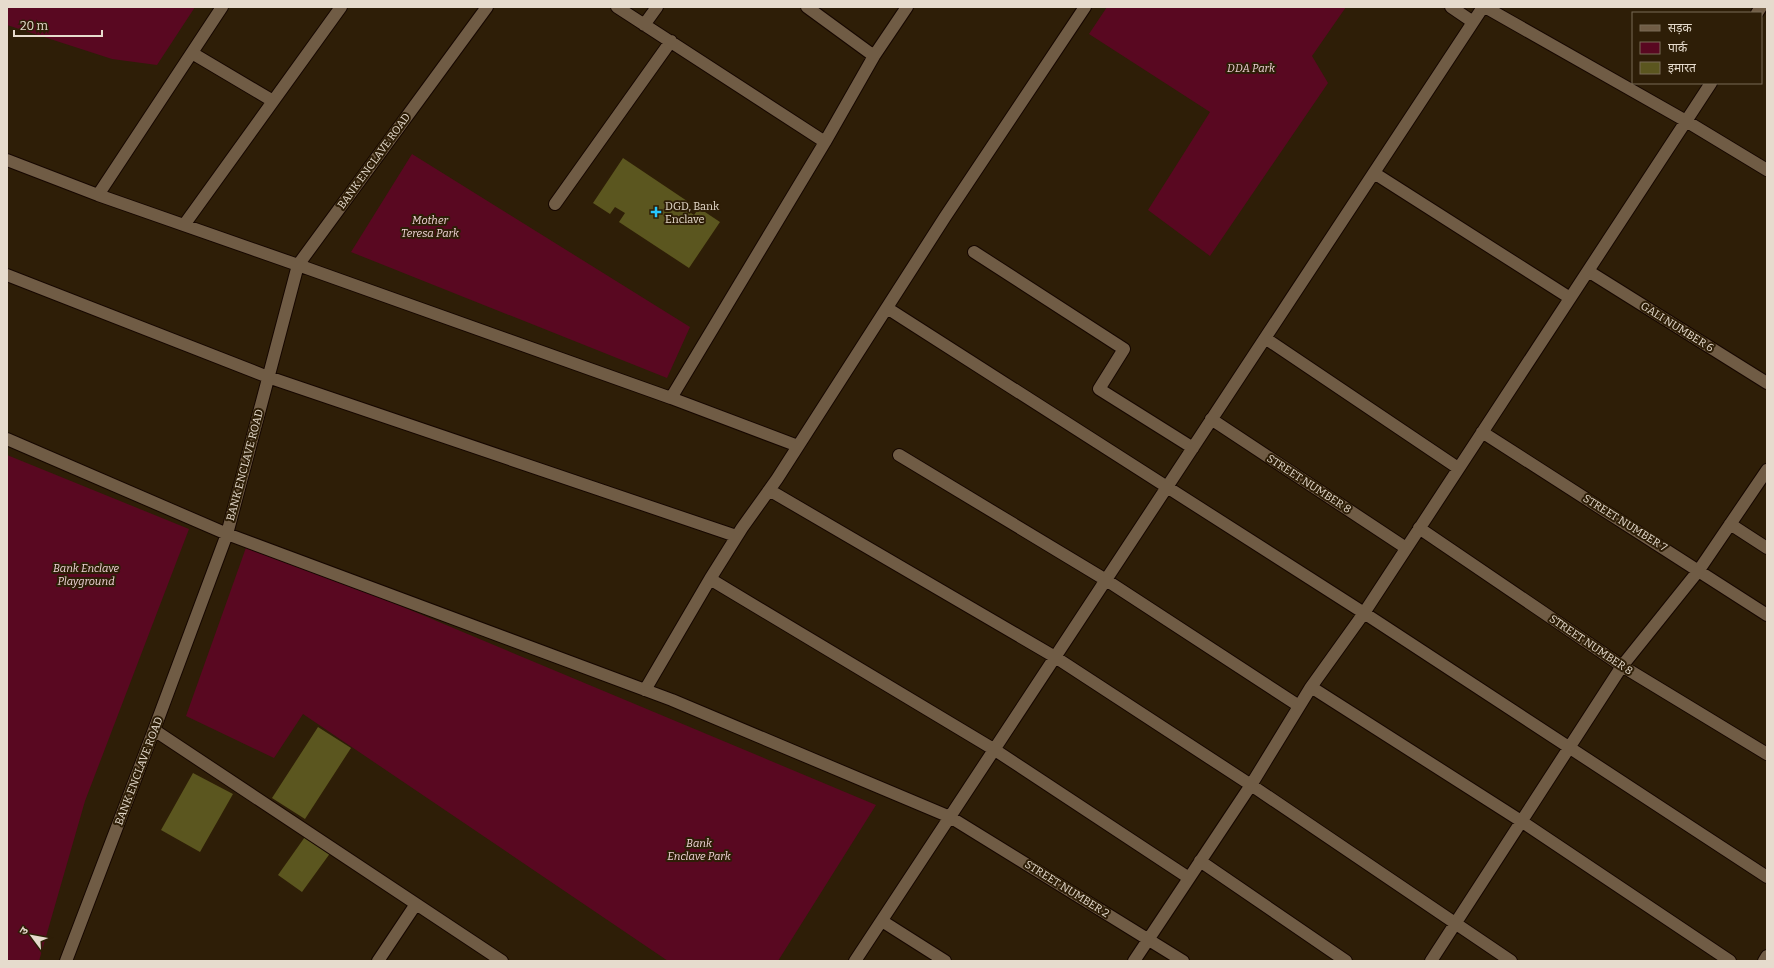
<svg xmlns="http://www.w3.org/2000/svg" width="1774" height="968" font-family="Bitter,'Noto Sans Devanagari',serif">
<style>
.green{fill:#590821}
.building{fill:#5b561f}
.lines{fill:none;stroke-linecap:round;stroke-linejoin:round}
.street-casing{stroke:#160700;stroke-width:14}
.street{stroke:#705c45;stroke-width:12}
.poi-dot{fill:#27c8ff;stroke:#2e1e07;stroke-width:1.5}
.labels{text-anchor:middle;dominant-baseline:central;stroke-width:4;stroke-linejoin:round;paint-order:stroke}
.park-label{font-size:11px;font-style:italic;fill:#f0d5d8;stroke:#2e1e07}
.street-label{font-size:11px;fill:#e6dbcd;stroke:#2e1e07}
.poi-label{font-size:11px;fill:#e6dbcd;stroke:#2e1e07;text-anchor:start}
</style>
<rect width="100%" height="100%" fill="#2e1e07"/>
<path class="green" d="M7,7H195L157,65L112,59L7,25Z
M1107,7H1346L1312,56L1328,83L1210,256L1148,210L1210,112L1089,34Z
M412,154L690,327L667,378L351,252Z
M7,455L189,529L85,801L39,961H7Z
M248,542L876,805L778,961H668L303,714L274,758L186,716Z"/>
<path class="building" d="M623,158L690,203L686,210L694,215L699,208L720,222L689,268L619,222L625,213L615,207L610,214L593,203Z
M318,727L351,748L305,819L272,798Z
M193,773L233,794L200,852L161,830Z
M307,834L331,852L302,892L278,875Z"/>
<g class="lines">
<g class="street-casing">
<path id="street" d="M617,7L825,142
M807,7L874,56
M1451,7L1473,22
M1485,7L1686,121L1767,170
M1757,13L1761,7
M644,25L657,7
M192,53L273,101
M7,160L98,195L298,265L671,398L825,142L874,56L907,7
M1374,173L1570,298
M98,195L222,7
M555,204L671,41
M184,225L341,7
M974,252L1124,349L1099,389L1193,448
M1588,271L1767,383
M7,275L268,377L736,536
M887,308L1364,613L1767,877
M1265,338L1458,468
M671,398L798,446
M1211,419L1406,548
M1482,432L1767,615
M7,439L227,534L672,700L950,817L1183,961
M899,455L1106,580L1299,706
M769,490L1055,657L1251,785L1511,961
M1730,524L1767,548
M1419,528L1622,666L1767,754
M710,579L995,750L1189,878
M1311,687L1521,821L1730,961
M645,690L710,579L742,528L777,479L945,217L1085,7
M154,730L502,961
M1200,861L1346,961
M882,921L945,961
M66,961L154,730L227,534L298,265L487,7
M378,961L416,904
M855,961L1483,7
M1134,961L1251,785L1311,687L1364,613L1711,83
M1431,961L1622,666L1699,570L1767,470
M1764,961L1767,956"/>
</g>
<use href="#street" class="street"/>
</g>
<path class="poi-dot" d="M654 206h4v4h4v4h-4v4h-4v-4h-4v-4h4z"/>
<g class="labels">
<g class="park-label">
<text x="1251" y="68">DDA Park</text>
<text x="430" y="220">Mother<tspan x="430" dy="13">Teresa Park</tspan></text>
<text x="86" y="568">Bank Enclave<tspan x="86" dy="13">Playground</tspan></text>
<text x="699" y="843">Bank<tspan x="699" dy="13">Enclave Park</tspan></text>
</g>
<g class="street-label">
<text transform="translate(374 161) rotate(-54)">BANK ENCLAVE ROAD</text>
<text transform="translate(1677 327) rotate(32)">GALI NUMBER 6</text>
<text transform="translate(245 465) rotate(-75)">BANK ENCLAVE ROAD</text>
<text transform="translate(1309 484) rotate(33)">STREET NUMBER 8</text>
<text transform="translate(1625 523) rotate(32)">STREET NUMBER 7</text>
<text transform="translate(1591 645) rotate(34)">STREET NUMBER 8</text>
<text transform="translate(139 771) rotate(-69)">BANK ENCLAVE ROAD</text>
<text transform="translate(1067 889) rotate(32)">STREET NUMBER 2</text>
</g>
<g class="poi-label">
<text x="665" y="206">DGD, Bank<tspan x="665" dy="13">Enclave</tspan></text>
</g>
</g>
<rect width="1774" height="968" fill="none" stroke="#e6dbcd" stroke-width="16"/>
<rect x="1632" y="12" width="130" height="72" fill="#2e1e07" stroke="#786a56"/>
<rect x="1640" y="25" width="20" height="6" fill="#705c45" stroke="#786a56"/>
<text x="1668" y="32" font-size="12" fill="#e6dbcd">सड़क</text>
<rect x="1640" y="42" width="20" height="12" fill="#590821" stroke="#786a56"/>
<text x="1668" y="52" font-size="12" fill="#e6dbcd">पार्क</text>
<rect x="1640" y="62" width="20" height="12" fill="#5b561f" stroke="#786a56"/>
<text x="1668" y="72" font-size="12" fill="#e6dbcd">इमारत</text>
<g transform="translate(32 936) rotate(302)" stroke="#2e1e07" stroke-width="3" paint-order="stroke">
<path d="M0-3L7 15L0 10L-7 15Z" fill="#e6dbcd"/>
<text y="-6" font-size="11" font-weight="bold" text-anchor="middle" fill="#e6dbcd">उ</text>
</g>
<path d="M14 30v6h88v-6" fill="none" stroke="#e6dbcd" stroke-width="2"/>
<text x="20" y="30" font-size="12" fill="#e6dbcd" stroke="#2e1e07" stroke-width="3" paint-order="stroke">20 m</text>
</svg>
